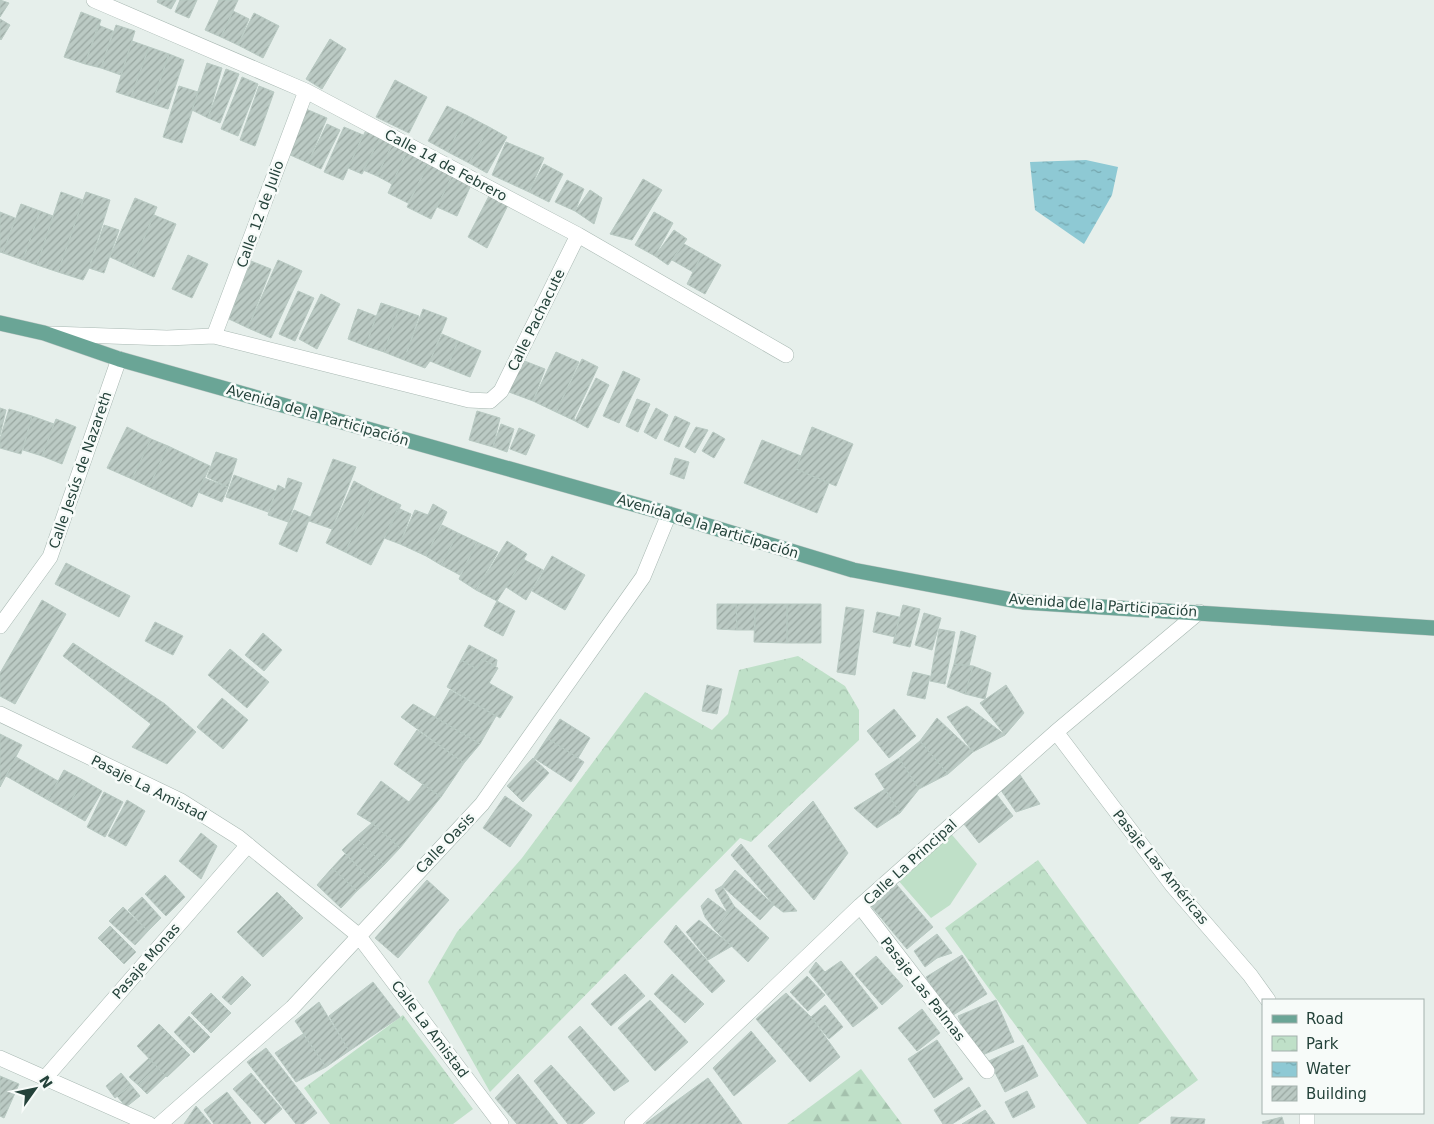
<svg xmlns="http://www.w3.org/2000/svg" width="1434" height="1124" font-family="'DejaVu Sans',sans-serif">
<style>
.grass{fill:#bfe0c8}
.forest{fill:url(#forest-firs)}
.park{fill:url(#park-crowns)}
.water{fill:url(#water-ripples)}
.building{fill:url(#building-hatch);stroke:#b8c9c2}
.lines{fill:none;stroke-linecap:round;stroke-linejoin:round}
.minor-casing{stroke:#a8b8b2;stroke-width:16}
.major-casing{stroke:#c2cac8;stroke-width:16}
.minor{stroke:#fff;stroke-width:15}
.major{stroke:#6aa596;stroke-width:15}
.labels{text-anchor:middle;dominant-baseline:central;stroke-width:5;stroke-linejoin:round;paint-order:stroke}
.street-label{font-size:14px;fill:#24423a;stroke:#f7fbf9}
</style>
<defs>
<pattern id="forest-firs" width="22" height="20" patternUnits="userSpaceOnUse" patternTransform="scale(1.25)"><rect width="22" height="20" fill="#bfe0c8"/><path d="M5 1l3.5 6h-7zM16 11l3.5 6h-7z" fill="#a4c1ad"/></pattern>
<pattern id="park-crowns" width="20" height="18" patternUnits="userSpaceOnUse" patternTransform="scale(1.25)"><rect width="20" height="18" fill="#bfe0c8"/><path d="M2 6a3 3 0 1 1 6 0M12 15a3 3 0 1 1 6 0" fill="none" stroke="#a4c1ad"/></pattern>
<pattern id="water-ripples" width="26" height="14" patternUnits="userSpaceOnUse" patternTransform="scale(1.25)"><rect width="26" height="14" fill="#8ec9d4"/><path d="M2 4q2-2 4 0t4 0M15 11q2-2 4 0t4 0" fill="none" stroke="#74a5ad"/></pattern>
<pattern id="building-hatch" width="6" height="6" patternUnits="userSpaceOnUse" patternTransform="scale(1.25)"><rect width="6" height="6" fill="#bbcac4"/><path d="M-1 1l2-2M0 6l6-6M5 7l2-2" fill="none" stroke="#98a6a0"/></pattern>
</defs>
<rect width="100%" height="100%" fill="#e6efeb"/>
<path class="grass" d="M947,829L977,864L950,905L931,918L897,879Z"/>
<path class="forest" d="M861,1069L902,1124H787Z"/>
<path class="park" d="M798,656L845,686L859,710V740L751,842L740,838L490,1092L428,982L457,932L522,858L645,692L712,730L728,714L739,670Z
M1038,860L1198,1080L1138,1124H1087L945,928Z
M403,1015L473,1109L453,1124H330L304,1088Z"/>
<path class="water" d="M1086,160L1118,167L1112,195L1084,244L1035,210L1030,162Z"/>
<path class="building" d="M0,0L9,3L0,17Z
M158,0H176L171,9L157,2Z
M180,0H197L189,18L175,12Z
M219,0H238L221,37L205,30Z
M233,11L249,19L238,45L221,37Z
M81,12L101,20L85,64L64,57Z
M254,13L279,26L263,58L238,45Z
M0,19L10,25L1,40L0,39Z
M98,25L113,31L101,68L85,64Z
M116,25L135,31L121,75L101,68Z
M330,39L346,49L322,89L306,79Z
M132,41L149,47L131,97L116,92Z
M149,47L169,54L152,104L131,97Z
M169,54L184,60L168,109L152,104Z
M207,63L222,68L208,118L192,110Z
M226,69L239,74L220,123L208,118Z
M242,77L258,84L238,136L221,129Z
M395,80L427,97L409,133L376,117Z
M179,86L198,92L182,143L163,137Z
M259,86L274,92L255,146L240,140Z
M447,106L466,115L448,152L428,141Z
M306,109L327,118L308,163L288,154Z
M466,115L489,127L469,163L448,152Z
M327,124L340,130L321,169L308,163Z
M344,127L363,135L343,180L324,172Z
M489,127L507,137L487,173L469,163Z
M366,130L380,138L362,174L348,168Z
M380,138L392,145L377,176L363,170Z
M506,142L544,158L529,192L492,175Z
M392,145L407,151L392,184L377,176Z
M407,151L429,163L408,203L388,193Z
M429,163L452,176L431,219L407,207Z
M544,164L563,174L549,202L529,192Z
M452,176L471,185L457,216L437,207Z
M643,179L662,190L632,240L610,234Z
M567,180L584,189L575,211L555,202Z
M590,190L602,198L594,224L575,211Z
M61,192L83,200L58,272L37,265Z
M86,192L110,200L89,268L83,280L58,272Z
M490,194L509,203L487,248L468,237Z
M135,198L157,207L132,267L110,257Z
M21,204L40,211L23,260L3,253Z
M40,211L53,216L37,265L23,260Z
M0,212L15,218L3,253L0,252Z
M654,212L673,223L655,256L635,245Z
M154,215L176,224L154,277L132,267Z
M104,225L119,230L104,273L89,268Z
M674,230L687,239L668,265L655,256Z
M684,244L702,254L693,272L672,260Z
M702,254L721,265L705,294L687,284Z
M188,255L208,264L192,298L172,289Z
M278,260L302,271L271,338L248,328Z
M251,261L271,269L248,328L229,319Z
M298,291L314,298L295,341L279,334Z
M321,294L340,304L317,349L299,339Z
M381,303L399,309L384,352L366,346Z
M358,309L376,316L366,346L348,339Z
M399,309L419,316L404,360L384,352Z
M423,309L447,318L430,361L425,368L404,360Z
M442,334L458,341L447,368L430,361Z
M458,341L481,351L470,377L447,368Z
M556,352L579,362L556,412L533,401Z
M582,359L598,367L574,418L575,421L556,412Z
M522,360L545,369L533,401L509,392Z
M623,371L640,379L619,423L603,416Z
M596,378L609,385L588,428L575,421Z
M637,399L650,404L638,432L626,426Z
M0,408L6,410L0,435Z
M656,408L668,415L656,439L644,432Z
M9,409L32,416L21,454L0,448V439Z
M477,411L500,418L493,447L469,440Z
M32,416L54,424L42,456L23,450Z
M675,416L690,423L679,447L664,440Z
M56,419L76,427L62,464L42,456Z
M501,424L514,429L507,452L493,447Z
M127,427L151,439L132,479L107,468Z
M696,427L708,430L695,453L685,447Z
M812,427L853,444L836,486L796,469Z
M519,428L535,435L526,455L510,449Z
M713,432L725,439L714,458L702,451Z
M151,439L168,446L149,487L132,479Z
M762,440L801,456L796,469L829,483L817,513L744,483Z
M168,446L210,466L192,507L149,487Z
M216,452L237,459L228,487L207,477Z
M675,458L689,462L684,479L670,474Z
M333,459L356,467L332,529L309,521Z
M234,475L276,491L268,512L226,497Z
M204,478L228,487L222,502L198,492Z
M288,478L302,483L288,522L268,515L278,485L285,489Z
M354,481L374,492L345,552L326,543Z
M374,492L401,505L371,565L345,552Z
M433,504L447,512L426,556L400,544L415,510L428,515Z
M398,508L411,514L400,544L384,538Z
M294,510L310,517L297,552L279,544Z
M442,525L458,533L441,565L426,556Z
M458,533L477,542L460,575L441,565Z
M507,541L527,554L497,601L476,590Z
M477,542L498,552L476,590L459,579Z
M552,556L585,575L565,610L532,591Z
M523,559L543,570L526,600L506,587Z
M66,563L130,596L119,617L55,584Z
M42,600L66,614L15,704L0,696V673Z
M497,601L515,611L503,636L484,626Z
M717,604H736L737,630L717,629Z
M736,604H755V630H737Z
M755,604H787V643L754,642Z
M787,604H821V643H787Z
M903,605L920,609L910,647L893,643Z
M846,607L864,610L855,675L837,672Z
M877,612L899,617L895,637L873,632Z
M924,613L941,618L932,650L915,645Z
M155,622L183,636L173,655L145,641Z
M939,629L955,632L945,684L930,681Z
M961,631L976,636L969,666L954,664Z
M263,633L282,650L264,671L245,655Z
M73,643L165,704L196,732L167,764L132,747L151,724L63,656Z
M469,645L497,660L496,666L482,659L477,669L461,660Z
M230,649L269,682L247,708L208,675Z
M482,659L498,668L489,683L513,697L500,718L447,687L461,660L477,669Z
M954,664L973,666L965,694L947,687Z
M973,666L991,673L985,699L965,694Z
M913,672L930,676L925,699L907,695Z
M707,685L722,689L717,714L702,711Z
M1006,685L1024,713L1005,735L980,703Z
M450,690L496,716L480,744L435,717Z
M222,698L248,720L223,749L197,727Z
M413,704L480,744L464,763L401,717Z
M967,706L1005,735L973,752L947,717Z
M894,709L916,736L889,758L867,731Z
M937,718L973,752L948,774L920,741Z
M560,719L590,738L578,758L547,738Z
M417,730L464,763L441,797L394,764Z
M0,734L22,745L0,787Z
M547,738L584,762L571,782L534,758Z
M920,741L948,774L919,789L899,758Z
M16,757L58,781L48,800L6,776Z
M533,758L549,773L523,802L507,786Z
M899,758L919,789L900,813L875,774Z
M64,770L83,780L66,810L48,800Z
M1018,772L1040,804L1016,812L998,786Z
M83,780L102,791L85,821L66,810Z
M381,781L409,802L423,784L441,797L400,848L372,823L357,814Z
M885,789L900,813L877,828L854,808Z
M994,791L1013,816L979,843L960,819Z
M104,792L123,802L105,837L87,827Z
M505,796L532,815L510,847L483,828Z
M127,800L145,811L126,846L108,836Z
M813,801L848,853L814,900L768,846Z
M372,823L400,848L384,865L356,837Z
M201,833L217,846L201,879L179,861Z
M356,837L384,865L370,879L342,850Z
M741,844L797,911L783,912L774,905L731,855Z
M345,854L370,879L357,891L332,868Z
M332,868L357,891L341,908L317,885Z
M735,870L774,905L760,920L722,886Z
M165,875L185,897L166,916L145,894Z
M427,880L449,900L398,958L375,938Z
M896,884L933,927L907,949L871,906Z
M722,886L734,906L728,913L715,890Z
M277,892L303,918L263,957L237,932Z
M142,897L161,918L148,931L128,910Z
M708,898L728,913L715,930L705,917L701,906Z
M734,906L769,938L748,962L715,930Z
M123,907L148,931L135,945L109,921Z
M699,920L732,946L708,960L686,932Z
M676,925L725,981L712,993L664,942Z
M110,926L136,952L124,964L98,938Z
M937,934L952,953L937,958L925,967L914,951Z
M962,955L987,994L950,1017L926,977Z
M876,956L903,986L882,1005L855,974Z
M841,961L878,1008L853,1027L809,972L816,962L825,972Z
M625,974L645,996L611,1026L591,1004Z
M672,974L704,1004L685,1023L654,994Z
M242,976L251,985L231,1005L222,997Z
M807,976L825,995L808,1011L790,992Z
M373,982L400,1017L349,1051L329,1016Z
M211,993L231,1013L211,1033L191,1013Z
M786,993L811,1017L840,1057L810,1082L756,1019Z
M650,1000L688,1042L655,1071L618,1028Z
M996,1000L1014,1042L975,1058L958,1016Z
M319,1002L349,1051L326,1067L295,1021Z
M825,1005L843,1027L829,1039L811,1017Z
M922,1009L940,1033L917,1051L898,1028Z
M189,1016L210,1037L194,1053L174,1032Z
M159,1024L190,1055L167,1077L137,1046Z
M580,1026L581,1027L629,1081L614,1091L568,1037Z
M751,1031L776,1061L734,1096L713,1068Z
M303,1034L326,1067L296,1082L275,1053Z
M937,1040L963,1079L934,1098L908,1059Z
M1023,1045L1038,1076L1005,1092L989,1061Z
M266,1048L317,1113L303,1124H296L247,1062Z
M149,1058L157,1067L138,1085L129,1077Z
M551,1065L595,1113L582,1124H568L534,1081Z
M157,1067L166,1076L147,1094L138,1085Z
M121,1073L131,1085L115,1098L106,1086Z
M251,1073L282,1109L265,1124L233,1089Z
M518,1074L558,1124H517L495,1098Z
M0,1076L19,1084L4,1118L0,1116Z
M708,1078L742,1124H646V1123Z
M131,1085L140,1096L126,1107L117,1096Z
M969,1087L981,1106L952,1124H943L934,1110Z
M1027,1091L1035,1107L1013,1118L1005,1102Z
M227,1092L251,1123L250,1124H214L204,1110Z
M196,1106L211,1124H184Z
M985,1110L995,1124H962Z
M1171,1117L1205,1119L1204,1124H1171Z
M1282,1117L1284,1124H1263L1262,1122Z"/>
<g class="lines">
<g class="minor-casing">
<path id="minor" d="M94,0L306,91L578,235L786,355
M51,334L167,338L214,336L469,400L490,401L501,391L578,235
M214,336L306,91
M0,626L50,557L119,359
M0,714L181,801L238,837L358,935L501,1124
M1056,732L1172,885L1250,975L1268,1000
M860,906L987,1071
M0,1058L149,1124
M45,1078L248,845
M1307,1113V1124
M160,1124L292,1008L482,804L643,577L669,514
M632,1124L860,906L1056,732L1199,612"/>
</g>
<g class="major-casing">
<path id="major" d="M0,323L44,333L119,359L669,514L853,570L1023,602L1434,628"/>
</g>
<use href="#minor" class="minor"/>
<use href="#major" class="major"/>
</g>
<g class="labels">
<g class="street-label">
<text transform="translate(446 165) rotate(28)">Calle 14 de Febrero</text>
<text transform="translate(260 214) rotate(-70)">Calle 12 de Julio</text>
<text transform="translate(536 320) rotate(-64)">Calle Pachacute</text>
<text transform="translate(318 415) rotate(16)">Avenida de la Participación</text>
<text transform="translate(80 470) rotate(-71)">Calle Jesús de Nazareth</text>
<text transform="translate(708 526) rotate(17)">Avenida de la Participación</text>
<text transform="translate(1103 605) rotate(4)">Avenida de la Participación</text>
<text transform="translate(149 788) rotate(27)">Pasaje La Amistad</text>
<text transform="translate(445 843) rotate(-46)">Calle Oasis</text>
<text transform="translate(910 862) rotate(-42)">Calle La Principal</text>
<text transform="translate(1161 867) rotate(51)">Pasaje Las Américas</text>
<text transform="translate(146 961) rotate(-49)">Pasaje Monas</text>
<text transform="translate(923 989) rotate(52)">Pasaje Las Palmas</text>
<text transform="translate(430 1029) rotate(53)">Calle La Amistad</text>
</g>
</g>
<rect x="1262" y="999" width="162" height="115" fill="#f7fbf9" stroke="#a3b1ad"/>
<rect x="1272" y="1015" width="25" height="8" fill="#6aa596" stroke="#a3b1ad"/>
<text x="1306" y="1024" font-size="15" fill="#24423a">Road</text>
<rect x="1272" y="1036" width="25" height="15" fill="url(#park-crowns)" stroke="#a3b1ad"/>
<text x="1306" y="1049" font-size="15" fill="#24423a">Park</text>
<rect x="1272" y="1062" width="25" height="15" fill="url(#water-ripples)" stroke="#a3b1ad"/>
<text x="1306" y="1074" font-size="15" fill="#24423a">Water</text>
<rect x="1272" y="1086" width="25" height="15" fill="url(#building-hatch)" stroke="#a3b1ad"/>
<text x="1306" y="1099" font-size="15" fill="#24423a">Building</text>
<g transform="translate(35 1089) rotate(57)" stroke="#f7fbf9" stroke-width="4" paint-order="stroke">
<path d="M0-4L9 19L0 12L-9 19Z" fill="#24423a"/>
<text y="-8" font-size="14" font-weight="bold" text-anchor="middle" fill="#24423a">N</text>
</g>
</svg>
